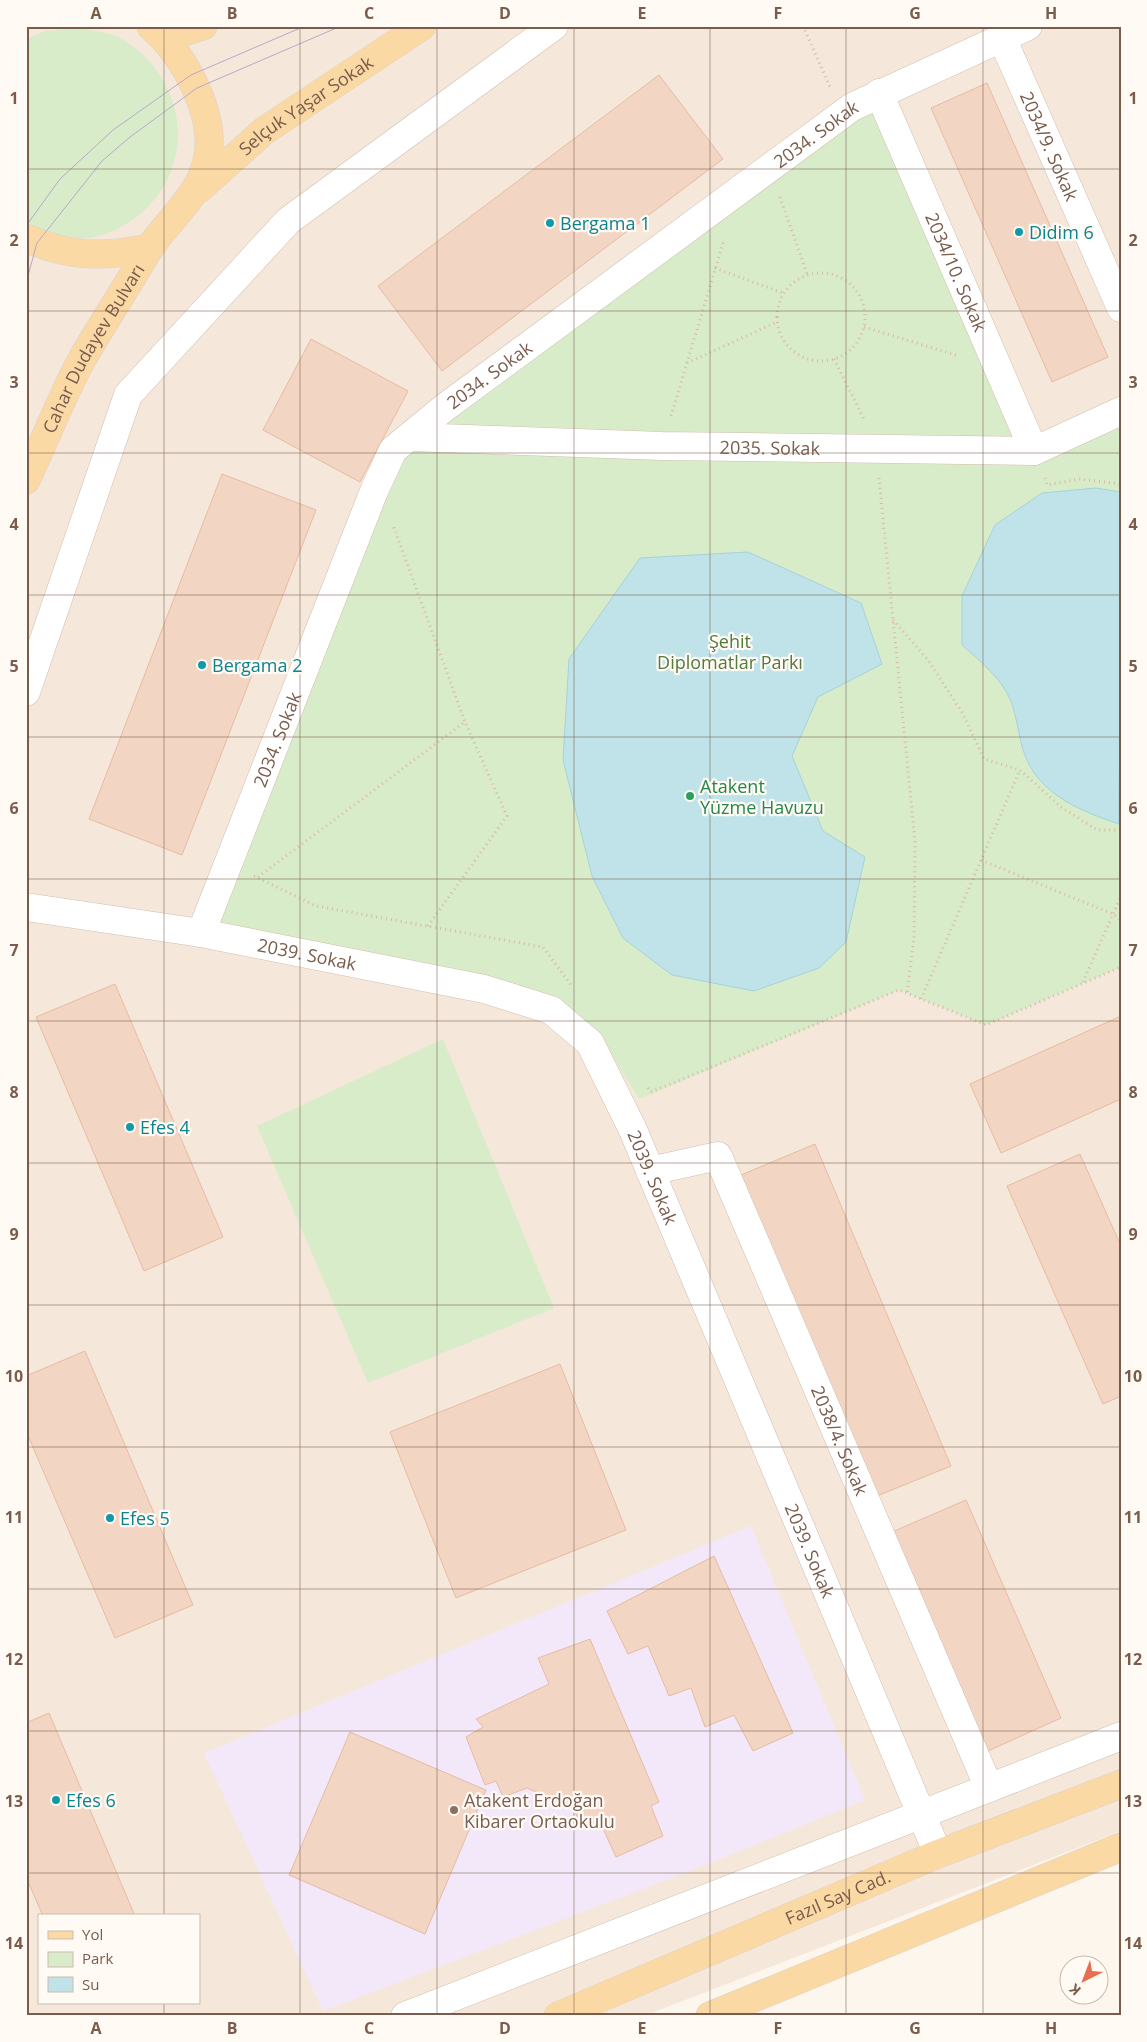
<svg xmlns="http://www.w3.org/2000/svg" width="1147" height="2042" font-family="'Open Sans',sans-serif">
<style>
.residential{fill:#f5e8da;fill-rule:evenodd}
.education{fill:#f3e8fa}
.green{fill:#d8ecc9}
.water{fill:#bfe3e8;stroke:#a5d3da}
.building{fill:#f3d5c3;stroke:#e6bba3}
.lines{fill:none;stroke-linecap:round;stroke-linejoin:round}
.minor-casing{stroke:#d1beb0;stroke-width:29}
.major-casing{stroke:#dad1cd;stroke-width:29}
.path{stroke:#d9b8a5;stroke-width:3;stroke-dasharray:1 4;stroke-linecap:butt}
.minor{stroke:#fff;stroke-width:28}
.major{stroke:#fbd9a5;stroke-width:28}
.tram{stroke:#b9a8c9;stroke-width:1}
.grid{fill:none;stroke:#7a5c4d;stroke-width:1;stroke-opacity:0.55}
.culture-dot{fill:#0f9aa8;stroke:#fffaf3;stroke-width:2}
.leisure-dot{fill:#2e9e5b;stroke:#fffaf3;stroke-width:2}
.education-dot{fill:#8d6e63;stroke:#fffaf3;stroke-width:2}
.labels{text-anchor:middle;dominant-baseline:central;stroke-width:4.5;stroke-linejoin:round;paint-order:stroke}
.street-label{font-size:18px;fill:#7a5c4d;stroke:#fffaf3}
.culture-label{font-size:18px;fill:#0d838f;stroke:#fffaf3;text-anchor:start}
.park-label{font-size:18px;fill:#537a41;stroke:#fffaf3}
.leisure-label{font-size:18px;fill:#27864d;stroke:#fffaf3;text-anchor:start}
.education-label{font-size:18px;fill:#785e54;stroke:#fffaf3;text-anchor:start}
.neatline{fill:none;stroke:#7a5c4d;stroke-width:2}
.grid-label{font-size:16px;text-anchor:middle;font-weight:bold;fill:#7a5c4d}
</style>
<rect width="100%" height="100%" fill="#fdf6ec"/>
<path class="residential" d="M26,26H1121V1831L644,2016H26ZM39,1916H199V2003H39Z"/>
<path class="education" d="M751,1526L865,1800L703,1866L323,2011L204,1753Z"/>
<path class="green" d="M81,28C92,31 107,32 118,37C189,75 200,170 134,219C121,228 105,236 89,238C66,241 47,235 26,228V39L45,31Z
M877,102L1033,456L1121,421V967L986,1025L899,990L639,1099L598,1034L215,930L399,450Z
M443,1039L554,1308L368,1383L257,1126Z"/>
<path class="water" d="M1096,488L1121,492L1119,824C1083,812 1042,796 1026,758C1018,739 1018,718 1010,699C1001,678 979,660 962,645V596L995,525L1042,493Z
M748,552L861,603L882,664L818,697L792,756L823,831L865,857L846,942L819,968L754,991L672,975L623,938L592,876L563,760L569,659L640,558Z"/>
<path class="building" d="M659,75L723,159L442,371L378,286Z
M987,83L1108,357L1052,382L931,108Z
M311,339L408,391L360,482L263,430Z
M222,474L316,510L182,855L89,819Z
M115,984L223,1237L144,1271L36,1017Z
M1121,1016V1099L1001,1153L970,1084Z
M815,1144L951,1466L877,1496L741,1175Z
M1080,1154L1121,1246V1396L1103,1404L1007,1186Z
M85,1351L193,1605L115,1638L26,1431V1376Z
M560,1364L626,1530L456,1598L390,1432Z
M966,1500L1061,1718L988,1751L892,1532Z
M714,1556L793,1733L753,1751L734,1715L705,1727L691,1688L669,1696L648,1646L628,1654L607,1611Z
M590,1639L659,1802L651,1806L663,1836L616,1857L601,1824L582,1829L574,1809L527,1788L503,1797L496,1781L485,1785L466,1737L483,1727L476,1719L549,1684L538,1658Z
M49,1713L135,1916H43L26,1877V1723Z
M350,1732L486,1790L425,1934L289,1875Z"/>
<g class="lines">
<g class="minor-casing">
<g id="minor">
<path id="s1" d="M1002,38L1121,308"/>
<path id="s2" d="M879,93L1034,451"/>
<path id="s3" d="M410,437L662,446L1034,451L1121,411"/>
<path d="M26,692L128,395L288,221L554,26"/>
<path id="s4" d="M26,907L201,933L484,989L551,1010L590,1043L633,1130L938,1854"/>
<path id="s5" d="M201,933L374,491L393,450L444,408L852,107L1028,26"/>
<path id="s6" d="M650,1171L718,1156L989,1788L1121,1736"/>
<path d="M405,2016L989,1788"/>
</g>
</g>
<g class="major-casing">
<g id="major">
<path d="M165,38L203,26"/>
<path id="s7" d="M199,189L264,131L422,26"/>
<path d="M26,238C71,258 103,257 150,248"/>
<path id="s8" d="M26,480C45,440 61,398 82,359C103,323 126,288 147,252C167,220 198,199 207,161C218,116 184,55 151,26"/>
<path id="s9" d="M558,2016L938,1854L1121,1784"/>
<path d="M710,2016L1121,1847"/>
</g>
</g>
<path class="path" d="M803,26L830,87
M780,197L807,274
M715,268L783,293
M777 317a44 44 0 1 1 88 0a44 44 0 1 1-88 0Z
M864,327L959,356
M834,359L864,419
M687,363L777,322
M671,416L724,240
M879,478L915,841L914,938L907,993
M1045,478L1047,485L1080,479L1121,484
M893,620L928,660L963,714L984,759L1020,770L1061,807L1097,830H1121
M981,860L1113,914L1121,920
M254,876L316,906L543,947L571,985
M258,877L465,722L393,525
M428,926L507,816L465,722
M1083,982L1121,896
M921,999L1020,770
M648,1088L651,1092L899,990L986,1025L1121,967"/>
<use href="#minor" class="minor"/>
<use href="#major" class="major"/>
<path class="tram" d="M26,226L60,179L113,130L191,75L305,26
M26,283L37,243L102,161L130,137L197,88L341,26"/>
</g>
<path class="grid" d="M164,26V1916M300,26V2016M437,26V2016M574,26V2016M710,26V2016M846,26V2016M983,26V2016M26,169H1121M26,311H1121M26,453H1121M26,595H1121M26,737H1121M26,879H1121M26,1021H1121M26,1163H1121M26,1305H1121M26,1447H1121M26,1589H1121M26,1731H1121M26,1873H1121M164,2003V2016"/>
<g class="culture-dot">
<circle cx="550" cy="223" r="5"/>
<circle cx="1019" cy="232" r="5"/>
<circle cx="202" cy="665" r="5"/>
<circle cx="130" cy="1127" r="5"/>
<circle cx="110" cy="1518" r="5"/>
<circle cx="56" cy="1800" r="5"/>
</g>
<circle class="leisure-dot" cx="690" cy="796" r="5"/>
<circle class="education-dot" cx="454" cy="1810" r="5"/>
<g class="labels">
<g class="street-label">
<text stroke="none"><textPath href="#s7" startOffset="136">Selçuk Yaşar Sokak</textPath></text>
<text stroke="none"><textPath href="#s5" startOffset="1048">2034. Sokak</textPath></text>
<text stroke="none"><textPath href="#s1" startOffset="118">2034/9. Sokak</textPath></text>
<text stroke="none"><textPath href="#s2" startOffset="195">2034/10. Sokak</textPath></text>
<text stroke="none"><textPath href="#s8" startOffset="148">Cahar Dudayev Bulvarı</textPath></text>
<text stroke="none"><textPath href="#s5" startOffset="642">2034. Sokak</textPath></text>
<text stroke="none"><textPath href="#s3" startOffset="360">2035. Sokak</textPath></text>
<text stroke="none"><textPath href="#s5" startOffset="208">2034. Sokak</textPath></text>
<text stroke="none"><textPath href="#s4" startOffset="285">2039. Sokak</textPath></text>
<text stroke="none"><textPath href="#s4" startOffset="735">2039. Sokak</textPath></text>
<text stroke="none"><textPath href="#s6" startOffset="379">2038/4. Sokak</textPath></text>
<text stroke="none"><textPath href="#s4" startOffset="1140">2039. Sokak</textPath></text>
<text stroke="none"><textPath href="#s9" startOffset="304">Fazıl Say Cad.</textPath></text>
</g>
<g class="culture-label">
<text x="560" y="223">Bergama 1</text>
<text x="1029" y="232">Didim 6</text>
<text x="212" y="665">Bergama 2</text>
<text x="140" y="1127">Efes 4</text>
<text x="120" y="1518">Efes 5</text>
<text x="66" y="1800">Efes 6</text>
</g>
<g class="park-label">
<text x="730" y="641">Şehit<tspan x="730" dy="21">Diplomatlar Parkı</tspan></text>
</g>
<g class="leisure-label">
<text x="700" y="786">Atakent<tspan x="700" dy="21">Yüzme Havuzu</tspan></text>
</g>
<g class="education-label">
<text x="464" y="1800">Atakent Erdoğan<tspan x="464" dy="21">Kibarer Ortaokulu</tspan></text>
</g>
</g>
<rect width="1147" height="2042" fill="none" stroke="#fffaf3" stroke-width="55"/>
<rect x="38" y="1914" width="162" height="90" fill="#fffaf3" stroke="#cabbb1"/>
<rect x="48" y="1931" width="25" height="8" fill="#fbd9a5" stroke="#cabbb1"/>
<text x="82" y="1940" font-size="15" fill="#7a5c4d">Yol</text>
<rect x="48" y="1952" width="25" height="15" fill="#d8ecc9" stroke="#cabbb1"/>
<text x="82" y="1964" font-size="15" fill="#7a5c4d">Park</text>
<rect x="48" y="1977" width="25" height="15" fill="#bfe3e8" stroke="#cabbb1"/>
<text x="82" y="1990" font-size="15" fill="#7a5c4d">Su</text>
<g transform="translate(1084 1980) rotate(222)"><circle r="24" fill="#fffaf3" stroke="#cabbb1"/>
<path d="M0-4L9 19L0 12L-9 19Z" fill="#e76f51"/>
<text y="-8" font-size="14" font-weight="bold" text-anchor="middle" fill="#7a5c4d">K</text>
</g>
<rect x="28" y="28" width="1092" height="1986" class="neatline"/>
<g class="grid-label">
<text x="96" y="19">A</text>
<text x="232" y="19">B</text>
<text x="369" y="19">C</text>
<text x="505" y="19">D</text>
<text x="642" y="19">E</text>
<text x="778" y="19">F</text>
<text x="915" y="19">G</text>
<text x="1051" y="19">H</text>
<text x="14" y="104">1</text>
<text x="1133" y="104">1</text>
<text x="14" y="246">2</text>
<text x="1133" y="246">2</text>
<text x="14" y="388">3</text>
<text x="1133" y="388">3</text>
<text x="14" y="530">4</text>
<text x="1133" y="530">4</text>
<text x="14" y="672">5</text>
<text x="1133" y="672">5</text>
<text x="14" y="814">6</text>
<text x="1133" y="814">6</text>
<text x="14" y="956">7</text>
<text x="1133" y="956">7</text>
<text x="14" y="1098">8</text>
<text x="1133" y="1098">8</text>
<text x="14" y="1240">9</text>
<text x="1133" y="1240">9</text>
<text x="14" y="1382">10</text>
<text x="1133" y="1382">10</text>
<text x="14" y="1523">11</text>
<text x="1133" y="1523">11</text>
<text x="14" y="1665">12</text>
<text x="1133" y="1665">12</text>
<text x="14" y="1807">13</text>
<text x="1133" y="1807">13</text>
<text x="14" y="1949">14</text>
<text x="1133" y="1949">14</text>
<text x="96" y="2034">A</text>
<text x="232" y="2034">B</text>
<text x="369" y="2034">C</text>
<text x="505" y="2034">D</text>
<text x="642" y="2034">E</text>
<text x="778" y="2034">F</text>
<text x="915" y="2034">G</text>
<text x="1051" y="2034">H</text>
</g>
</svg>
